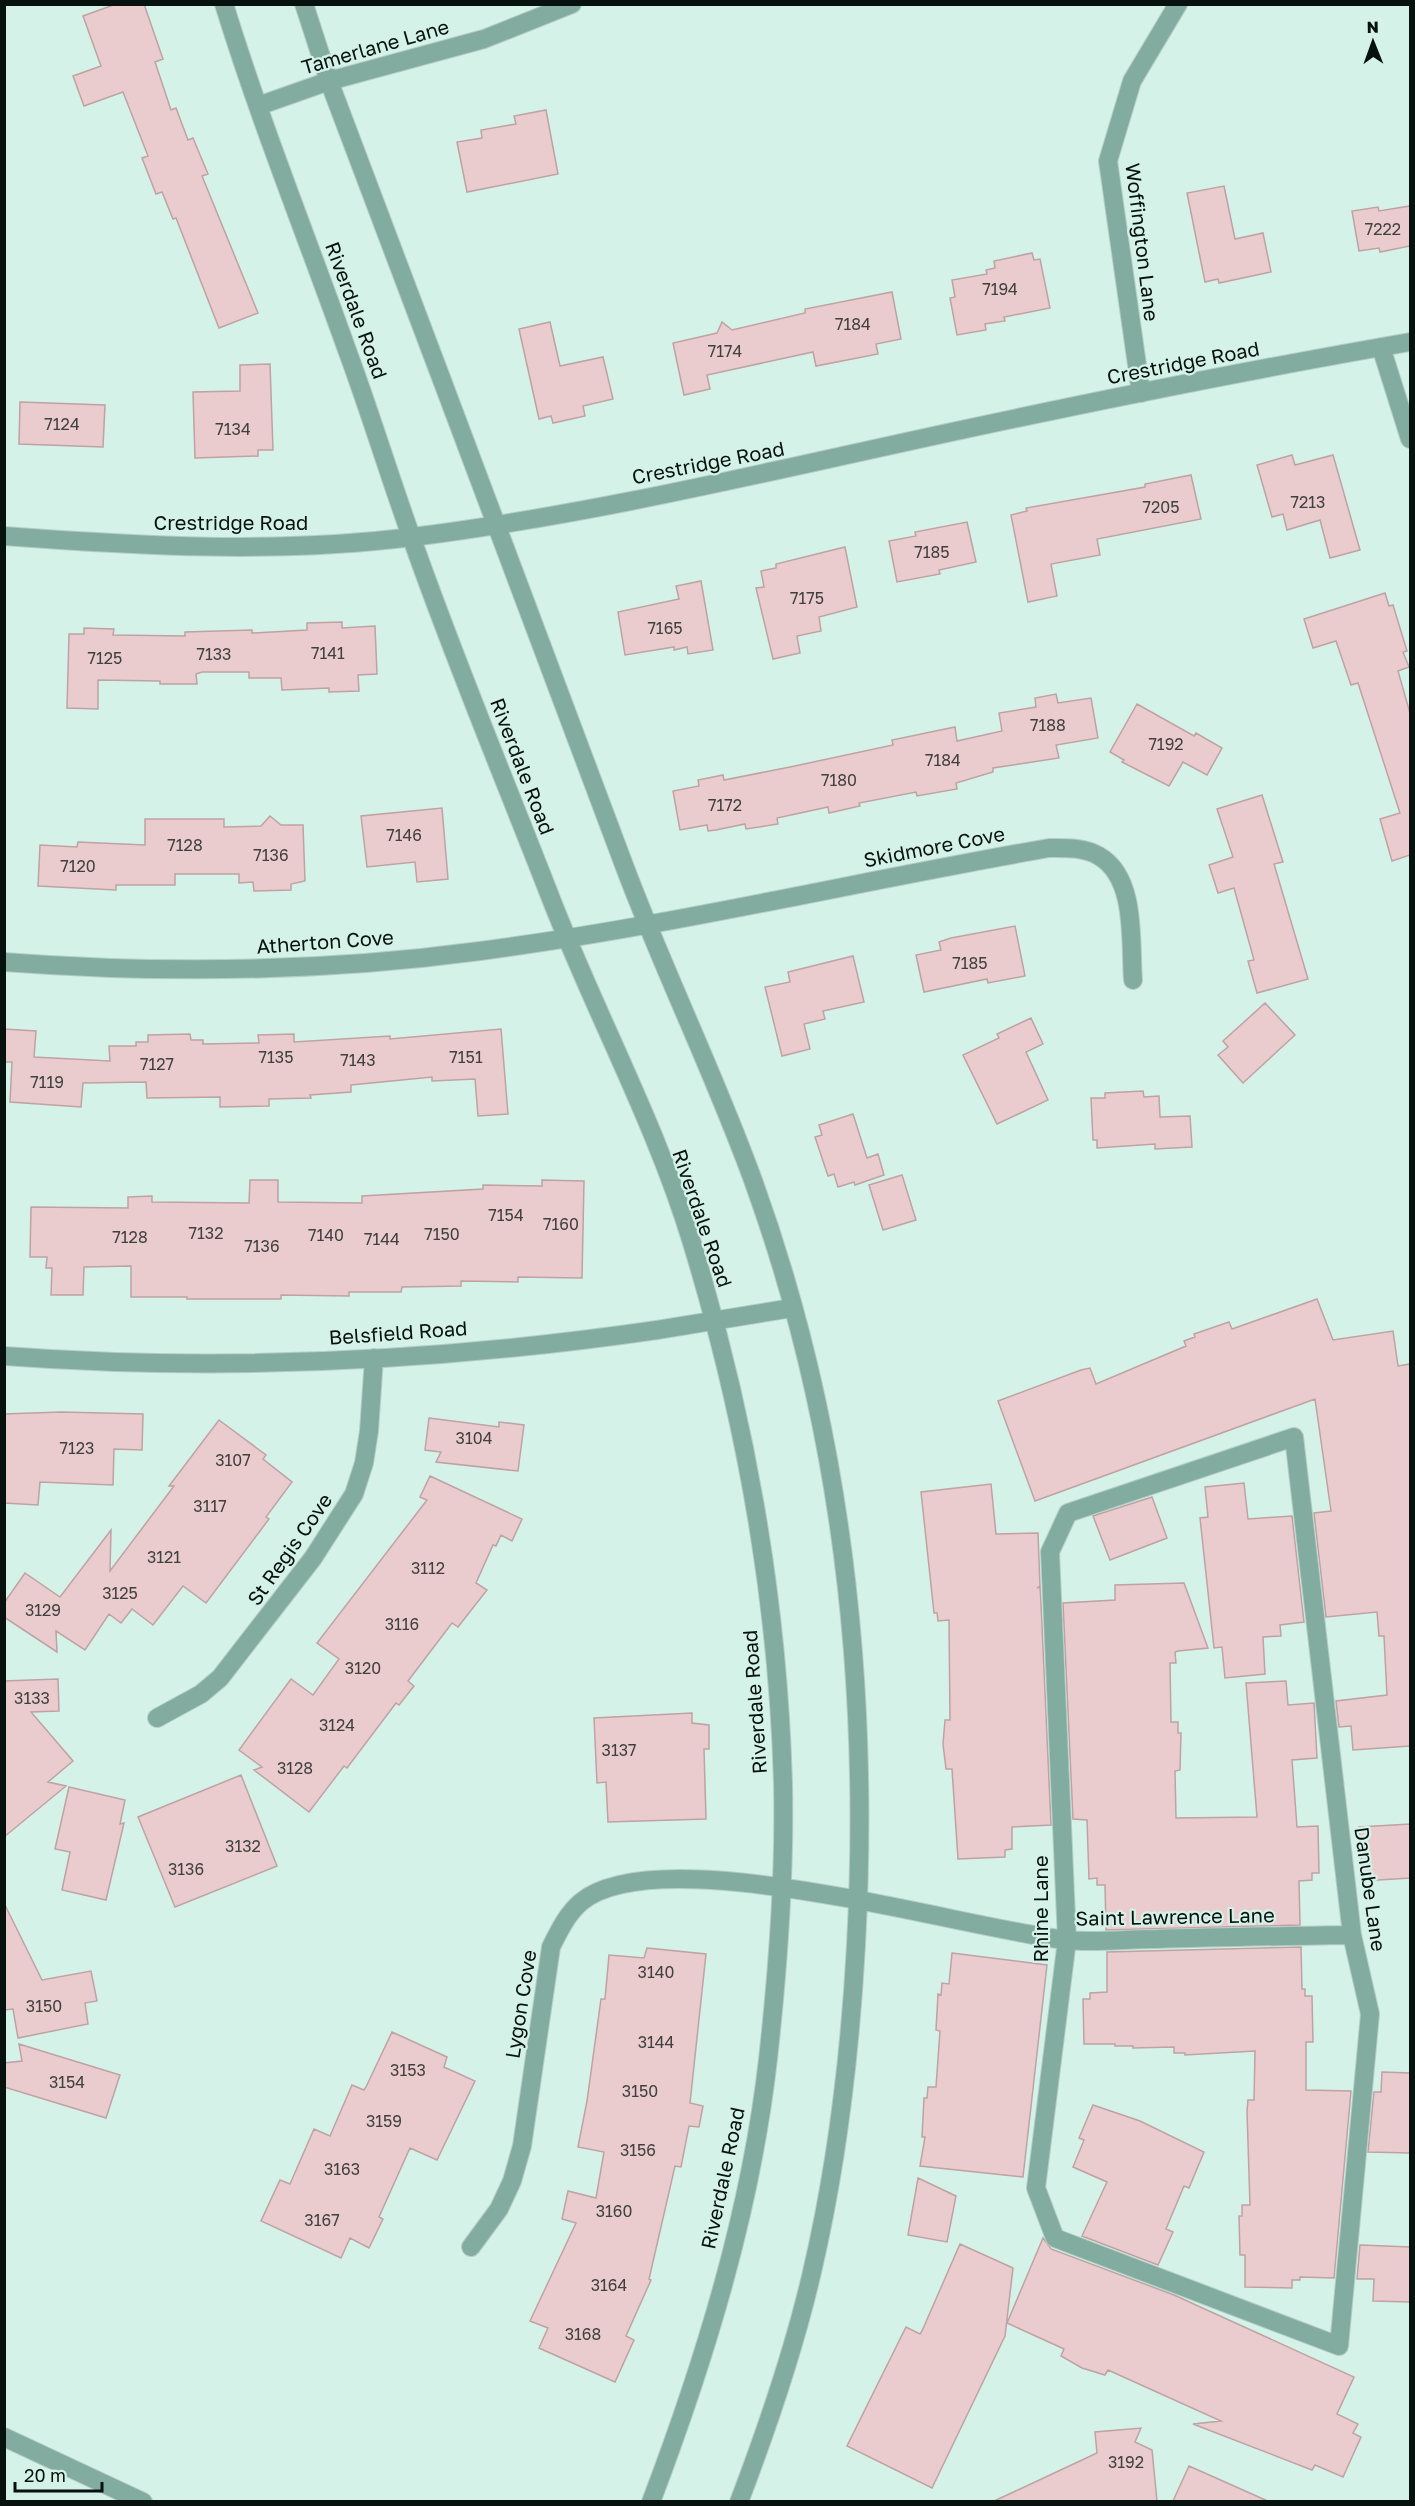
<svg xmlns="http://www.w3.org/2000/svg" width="1415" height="2506" font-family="'Golos Text',sans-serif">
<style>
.building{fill:#eaccce;stroke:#bea2a4;stroke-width:1.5}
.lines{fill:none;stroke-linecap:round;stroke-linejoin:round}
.minor-casing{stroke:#b4cec5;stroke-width:20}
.minor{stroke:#82ac9f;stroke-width:18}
.labels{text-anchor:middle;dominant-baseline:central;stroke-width:4.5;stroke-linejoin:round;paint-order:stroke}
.number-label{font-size:16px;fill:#40403e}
.street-label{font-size:20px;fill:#07110e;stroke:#d5f2e8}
</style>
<rect width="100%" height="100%" fill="#d5f2e8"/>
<path class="building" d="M116,4H144L163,59L155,62L171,110L176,108L188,140L193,138L208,174L202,176L258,313L219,328L176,218L173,219L162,192L156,194L142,158L148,156L123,92L84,106L73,76L101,66L83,16Z
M546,110L558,174L467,192L457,142L482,138L481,130L516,124L514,116Z
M1224,186L1235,239L1263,233L1271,272L1219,283L1218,279L1205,282L1187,193Z
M1410,206V246L1380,252L1379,248L1359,251L1352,211L1378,207L1379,211Z
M1032,253L1034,260L1040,259L1050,308L1004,317L1005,321L985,324L986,330L957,335L950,298L955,297L952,280L987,274L986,270L995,268L994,261Z
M892,292L901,339L876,344L878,354L816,366L813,352L707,375L710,389L684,395L673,343L717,333L722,322L732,330L805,313V309Z
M550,322L560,366L603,357L613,399L583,406L585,416L553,423L551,416L539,419L519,329Z
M270,364L273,450H258V456L195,458L193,392L240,391V365Z
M20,402L105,405L103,447L19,444Z
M1292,455L1295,465L1333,455L1360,550L1330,558L1320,520L1287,530L1283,514L1272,517L1257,465Z
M1191,475L1201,519L1097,539L1100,555L1051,564L1057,596L1028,602L1011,515L1027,511L1026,508L1145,487V484Z
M967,522L976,562L939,570L940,574L897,582L889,541L916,536L915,532Z
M845,547L857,607L819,617L821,631L797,636L800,653L773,659L756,588L764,587L761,571L776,568V564Z
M701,581L713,650L688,654L687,647L674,650V647L625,655L618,612L679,599L676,586Z
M1385,593L1389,606L1393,605L1407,651L1403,652L1409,667L1398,671L1410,713V855L1392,861L1380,819L1400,813L1358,683L1351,685L1336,641L1313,648L1304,619Z
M342,622V628L375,626L377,674L358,675L359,691L329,692V688L282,690L281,678H249V672H202L196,674L197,684H160V681L98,680V709L67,708L69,634H84V628L114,629L113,635L185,636V632L252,630V633L307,630V623Z
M1056,694L1058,703L1091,698L1098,738L1056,745L1059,758L993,768V772L956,783L957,789L917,796L916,792L859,803L860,806L829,813L828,807L777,818L778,824L746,829L745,824L716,830L708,831L707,825L680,830L673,791L699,786L698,780L723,775L724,780L790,767L893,745L892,740L955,727L957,741L1002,731L999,713L1036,707L1035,698Z
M1137,704L1194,736L1196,733L1222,748L1207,775L1183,762L1169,786L1122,762L1124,760L1110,752Z
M1262,795L1283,862L1274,864L1308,979L1257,993L1248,961L1254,960L1234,888L1218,893L1209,865L1233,857L1217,809Z
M442,808L448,879L417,882L415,862L367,867L361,816Z
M270,816L281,825H303L305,881L291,884V890L254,891L253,882L239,883V874H175V885H116V890L38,886L40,845L77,847L78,842L145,845V819H224V827L261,826Z
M1015,926L1025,976L988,983L987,979L924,992L916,955L941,950L939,942L951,938Z
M853,956L864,1002L823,1011L825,1019L804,1024L810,1049L782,1056L765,987L790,982L788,972Z
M1265,1003L1295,1035L1243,1083L1218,1055L1228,1047L1223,1041Z
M1031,1018L1043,1044L1026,1052L1048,1100L997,1124L963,1055L999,1038L997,1034Z
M4,1029L36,1031L34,1057L110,1061L109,1046H136V1042H148V1035L190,1034L191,1040H203V1044L259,1043L258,1035L294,1034V1042L390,1036V1039L501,1029L508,1114L478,1116L475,1079L432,1081V1077L351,1085V1092L310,1095L311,1098L269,1099V1106L220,1107V1097L147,1098L146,1082L83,1083L81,1107L10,1102L12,1062H4Z
M1143,1091L1144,1097L1159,1096L1160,1117L1190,1116L1192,1147L1155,1149V1144L1097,1148V1140H1093L1091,1098H1105V1093Z
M853,1114L867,1158L878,1154L884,1175L855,1185L854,1182L838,1187L834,1174L828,1176L815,1137L822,1135L819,1125Z
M902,1175L916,1220L883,1230L869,1185Z
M250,1180H278V1202L362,1203V1196L483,1189V1185L542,1186V1180L584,1181L582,1278L518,1277V1282L461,1281V1286L402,1287L401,1292H349V1296L281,1295V1299H187V1297H131V1266L84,1267L83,1295H51L52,1268H46L47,1257H30L31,1207L128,1208V1197L152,1196V1202L249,1203Z
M1317,1299L1333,1340L1393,1331L1398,1366L1410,1364V1746L1353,1750L1351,1726L1339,1727L1336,1701L1387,1695L1384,1636H1379L1377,1612L1326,1617L1314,1513L1331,1511L1315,1399L1035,1501L998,1401L1081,1370L1090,1368L1096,1384L1186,1346L1184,1341L1195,1337L1194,1334L1229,1322L1232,1329Z
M61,1412L143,1414L142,1450L114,1449L113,1485L40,1482L38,1505L4,1503V1414Z
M429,1418L499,1427V1422L524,1425L518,1471L436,1462L441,1452L425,1450Z
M219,1420L266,1455L263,1459L292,1482L266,1517L269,1519L206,1603L183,1586L153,1625L132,1609L121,1623L109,1614L85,1650L56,1631L57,1652L4,1617V1603L25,1573L60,1597L111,1530L110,1571L174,1486H169Z
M430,1476L522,1519L512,1541L501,1535L496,1546L493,1545L476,1583L487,1590L458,1627L452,1623L408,1681L414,1686L399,1705L396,1703L347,1768L344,1766L309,1812L254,1770L262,1767L239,1750L291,1679L313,1695L339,1659L317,1643L427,1500L420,1497Z
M1244,1483L1248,1519L1292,1516L1304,1622L1280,1625L1281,1636L1263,1637L1265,1674L1225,1678L1222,1647L1214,1648L1200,1518L1208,1517L1205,1487Z
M991,1484L996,1534L1038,1533L1040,1586L1037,1588L1040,1587L1041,1604L1051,1825L1012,1827V1849L1005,1850V1857L958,1859L952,1769H946L943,1744L945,1720H950L949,1620L938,1621L937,1613H934L921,1492Z
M1152,1497L1167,1538L1110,1560L1093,1516Z
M1184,1583L1208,1648L1178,1651L1175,1652L1176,1663H1170L1171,1722H1178V1733H1181L1180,1770L1175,1771L1176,1818L1257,1817L1246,1683L1286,1681L1288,1705L1314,1703L1317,1758L1292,1760L1297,1827L1318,1826L1319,1873H1312V1880L1299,1881L1300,1925L1106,1930L1105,1885H1097V1878L1089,1879L1087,1820L1073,1819L1063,1603L1115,1600V1585Z
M58,1679L59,1711L31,1712L73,1761L48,1782L66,1786L4,1837V1681Z
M692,1713V1723L709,1725V1749H704L706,1819L608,1822L606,1782L597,1783L594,1718Z
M241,1775L277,1866L175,1907L138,1817Z
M69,1787L125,1800L120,1824L124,1823L106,1900L62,1890L70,1852L55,1849Z
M1410,1824V1878L1363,1881L1359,1827Z
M4,1903L42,1980L91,1971L97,2001L85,2003L88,2024L18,2038L13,2009L4,2010Z
M1301,1947L1302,1989H1305V1996H1312L1313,2042H1306V2090L1351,2091L1334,2278L1300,2277V2280H1292V2288L1245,2287V2255H1240L1239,2216H1242V2205H1250L1247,2111L1248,2100H1254L1255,2051L1185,2055V2053H1174V2047L1133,2048V2046H1115V2044H1084L1083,1999H1090V1993L1107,1992V1952Z
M647,1948L706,1954L690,2103L703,2106L699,2127L689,2126L681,2167L675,2166L649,2279L651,2280L626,2336L634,2340L615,2382L539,2348L548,2328L530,2321L576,2223L562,2219L568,2191L596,2198L604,2152L578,2147L587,2101L601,1999H605L609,1955L644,1958Z
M952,1953L1047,1965L1023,2177L920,2166L925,2137H922L924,2098H927L928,2087H936L940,2031L936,2030L938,1994L941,1995L942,1983L949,1984Z
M392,2032L447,2057L444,2067L475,2081L437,2160L410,2148L379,2217L383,2219L369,2248L350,2238L341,2258L261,2221L280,2180L290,2184L314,2129L330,2136L352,2085L364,2090L366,2087Z
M19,2044L120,2075L106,2118L4,2087V2063L22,2061Z
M1382,2072L1410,2073V2153L1368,2152L1374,2092H1381Z
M1093,2105L1140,2121L1204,2152L1189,2188L1184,2186L1166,2229L1173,2232L1158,2265L1082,2236L1107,2182L1073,2167L1084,2140L1079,2138Z
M918,2178L956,2196L947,2242L908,2235Z
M1043,2238L1051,2249L1174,2295L1354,2377L1337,2414L1358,2424L1353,2433L1361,2437L1343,2477L1315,2465L1312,2470L1193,2424L1221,2421L1108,2370L1105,2375L1082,2368L1061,2356L1064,2349L1007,2323Z
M960,2244L1013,2268L1005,2336L932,2488L847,2446L906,2327L920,2334L922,2331Z
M1360,2245L1410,2247V2302L1373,2301L1374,2279H1357Z
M1141,2428L1135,2442L1152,2450L1157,2501L992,2502L1097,2453L1095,2432Z
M1189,2466L1270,2502L1173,2501Z"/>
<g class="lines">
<g class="minor-casing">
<path id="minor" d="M224,4C260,121 306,235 347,350C370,412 389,475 411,536C453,656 502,773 548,891C593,1009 655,1121 692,1243C745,1417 778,1601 783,1784C785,1875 778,1969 768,2059C751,2210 705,2360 651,2502
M304,4L329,81C428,342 526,604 624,865C664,972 715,1075 754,1183C842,1427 870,1687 856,1945C850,2055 837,2165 812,2272C794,2350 768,2426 739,2502
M258,106L329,81L484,39L572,4
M1381,347L1410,439
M1141,393L1108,161L1132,81L1178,4
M4,536C139,546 277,554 412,537C597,514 779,469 961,430C1110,398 1260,368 1410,342
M4,962C163,974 323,972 480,951C671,926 859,881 1049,848C1065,848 1084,847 1099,856C1137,878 1130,942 1133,980
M4,1356C221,1372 443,1361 657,1330C702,1323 747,1315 792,1308
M1294,1437L1352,1935L1370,2014L1339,2346L1055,2238L1036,2188L1067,1940L1050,1552L1068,1513Z
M157,1718L201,1694L220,1678L313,1558L354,1494L364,1463L369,1431L374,1358
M471,2247L499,2209L512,2181L522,2146L551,1947C559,1931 567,1914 581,1902C659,1837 965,1929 1066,1940C1096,1943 1128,1939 1157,1939C1222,1937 1287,1936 1352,1935
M4,2437L143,2502"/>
</g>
<use href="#minor" class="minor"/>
</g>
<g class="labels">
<g class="number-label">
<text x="1383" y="229">7222</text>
<text x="1000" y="289">7194</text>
<text x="853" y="324">7184</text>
<text x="725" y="351">7174</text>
<text x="62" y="424">7124</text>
<text x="233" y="429">7134</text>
<text x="1308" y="502">7213</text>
<text x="1161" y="507">7205</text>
<text x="932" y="552">7185</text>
<text x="807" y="598">7175</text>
<text x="665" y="628">7165</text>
<text x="328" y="653">7141</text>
<text x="214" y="654">7133</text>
<text x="105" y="658">7125</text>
<text x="1048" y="725">7188</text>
<text x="1166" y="744">7192</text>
<text x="943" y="760">7184</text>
<text x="839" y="780">7180</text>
<text x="725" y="805">7172</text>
<text x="404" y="835">7146</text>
<text x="185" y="845">7128</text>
<text x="271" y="855">7136</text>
<text x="78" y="866">7120</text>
<text x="970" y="963">7185</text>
<text x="276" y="1057">7135</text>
<text x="466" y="1057">7151</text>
<text x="358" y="1060">7143</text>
<text x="157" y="1064">7127</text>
<text x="47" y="1082">7119</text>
<text x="506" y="1215">7154</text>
<text x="561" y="1224">7160</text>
<text x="206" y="1233">7132</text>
<text x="442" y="1234">7150</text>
<text x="326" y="1235">7140</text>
<text x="130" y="1237">7128</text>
<text x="382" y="1239">7144</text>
<text x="262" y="1246">7136</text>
<text x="474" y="1438">3104</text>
<text x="77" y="1448">7123</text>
<text x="233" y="1460">3107</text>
<text x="210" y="1506">3117</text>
<text x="164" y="1557">3121</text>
<text x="428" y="1568">3112</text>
<text x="120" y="1593">3125</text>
<text x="43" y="1610">3129</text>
<text x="402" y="1624">3116</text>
<text x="363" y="1668">3120</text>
<text x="32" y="1698">3133</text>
<text x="337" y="1725">3124</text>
<text x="619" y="1750">3137</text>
<text x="295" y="1768">3128</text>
<text x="243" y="1846">3132</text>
<text x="186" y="1869">3136</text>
<text x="656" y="1972">3140</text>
<text x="44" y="2006">3150</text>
<text x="656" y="2042">3144</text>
<text x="408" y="2070">3153</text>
<text x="67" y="2082">3154</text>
<text x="640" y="2091">3150</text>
<text x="384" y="2121">3159</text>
<text x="638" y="2150">3156</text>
<text x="342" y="2169">3163</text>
<text x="614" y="2211">3160</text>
<text x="322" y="2220">3167</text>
<text x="609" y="2285">3164</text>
<text x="583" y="2334">3168</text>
<text x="1126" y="2462">3192</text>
</g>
<g class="street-label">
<text transform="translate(375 46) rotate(-16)">Tamerlane Lane</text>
<text transform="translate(1143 242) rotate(83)">Woffington Lane</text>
<text transform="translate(357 310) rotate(70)">Riverdale Road</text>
<text transform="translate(1183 362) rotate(-11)">Crestridge Road</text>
<text transform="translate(708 462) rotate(-11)">Crestridge Road</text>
<text x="231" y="522">Crestridge Road</text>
<text transform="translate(523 766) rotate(69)">Riverdale Road</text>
<text transform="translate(934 846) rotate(-11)">Skidmore Cove</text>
<text transform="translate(325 941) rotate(-4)">Atherton Cove</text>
<text transform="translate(703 1218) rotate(71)">Riverdale Road</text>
<text transform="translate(398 1332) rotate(-4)">Belsfield Road</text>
<text transform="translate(289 1549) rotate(-55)">St Regis Cove</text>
<text transform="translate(754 1702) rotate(-94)">Riverdale Road</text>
<text transform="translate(1371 1889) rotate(82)">Danube Lane</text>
<text transform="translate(1040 1909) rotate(-90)">Rhine Lane</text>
<text transform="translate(1175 1916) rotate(-1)">Saint Lawrence Lane</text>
<text transform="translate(520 2004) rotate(-81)">Lygon Cove</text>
<text transform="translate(722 2178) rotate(-78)">Riverdale Road</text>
</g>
</g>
<rect width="1415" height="2506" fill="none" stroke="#07110e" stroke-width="12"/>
<g transform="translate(1373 42) rotate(359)" stroke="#d5f2e8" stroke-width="4.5" paint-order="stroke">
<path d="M0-4.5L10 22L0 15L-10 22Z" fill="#07110e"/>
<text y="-9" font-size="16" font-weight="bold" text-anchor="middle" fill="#07110e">N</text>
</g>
<path d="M15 2482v9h87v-9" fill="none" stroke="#07110e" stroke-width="3"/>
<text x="24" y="2482" font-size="18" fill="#07110e" stroke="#d5f2e8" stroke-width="4.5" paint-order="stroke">20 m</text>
</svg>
